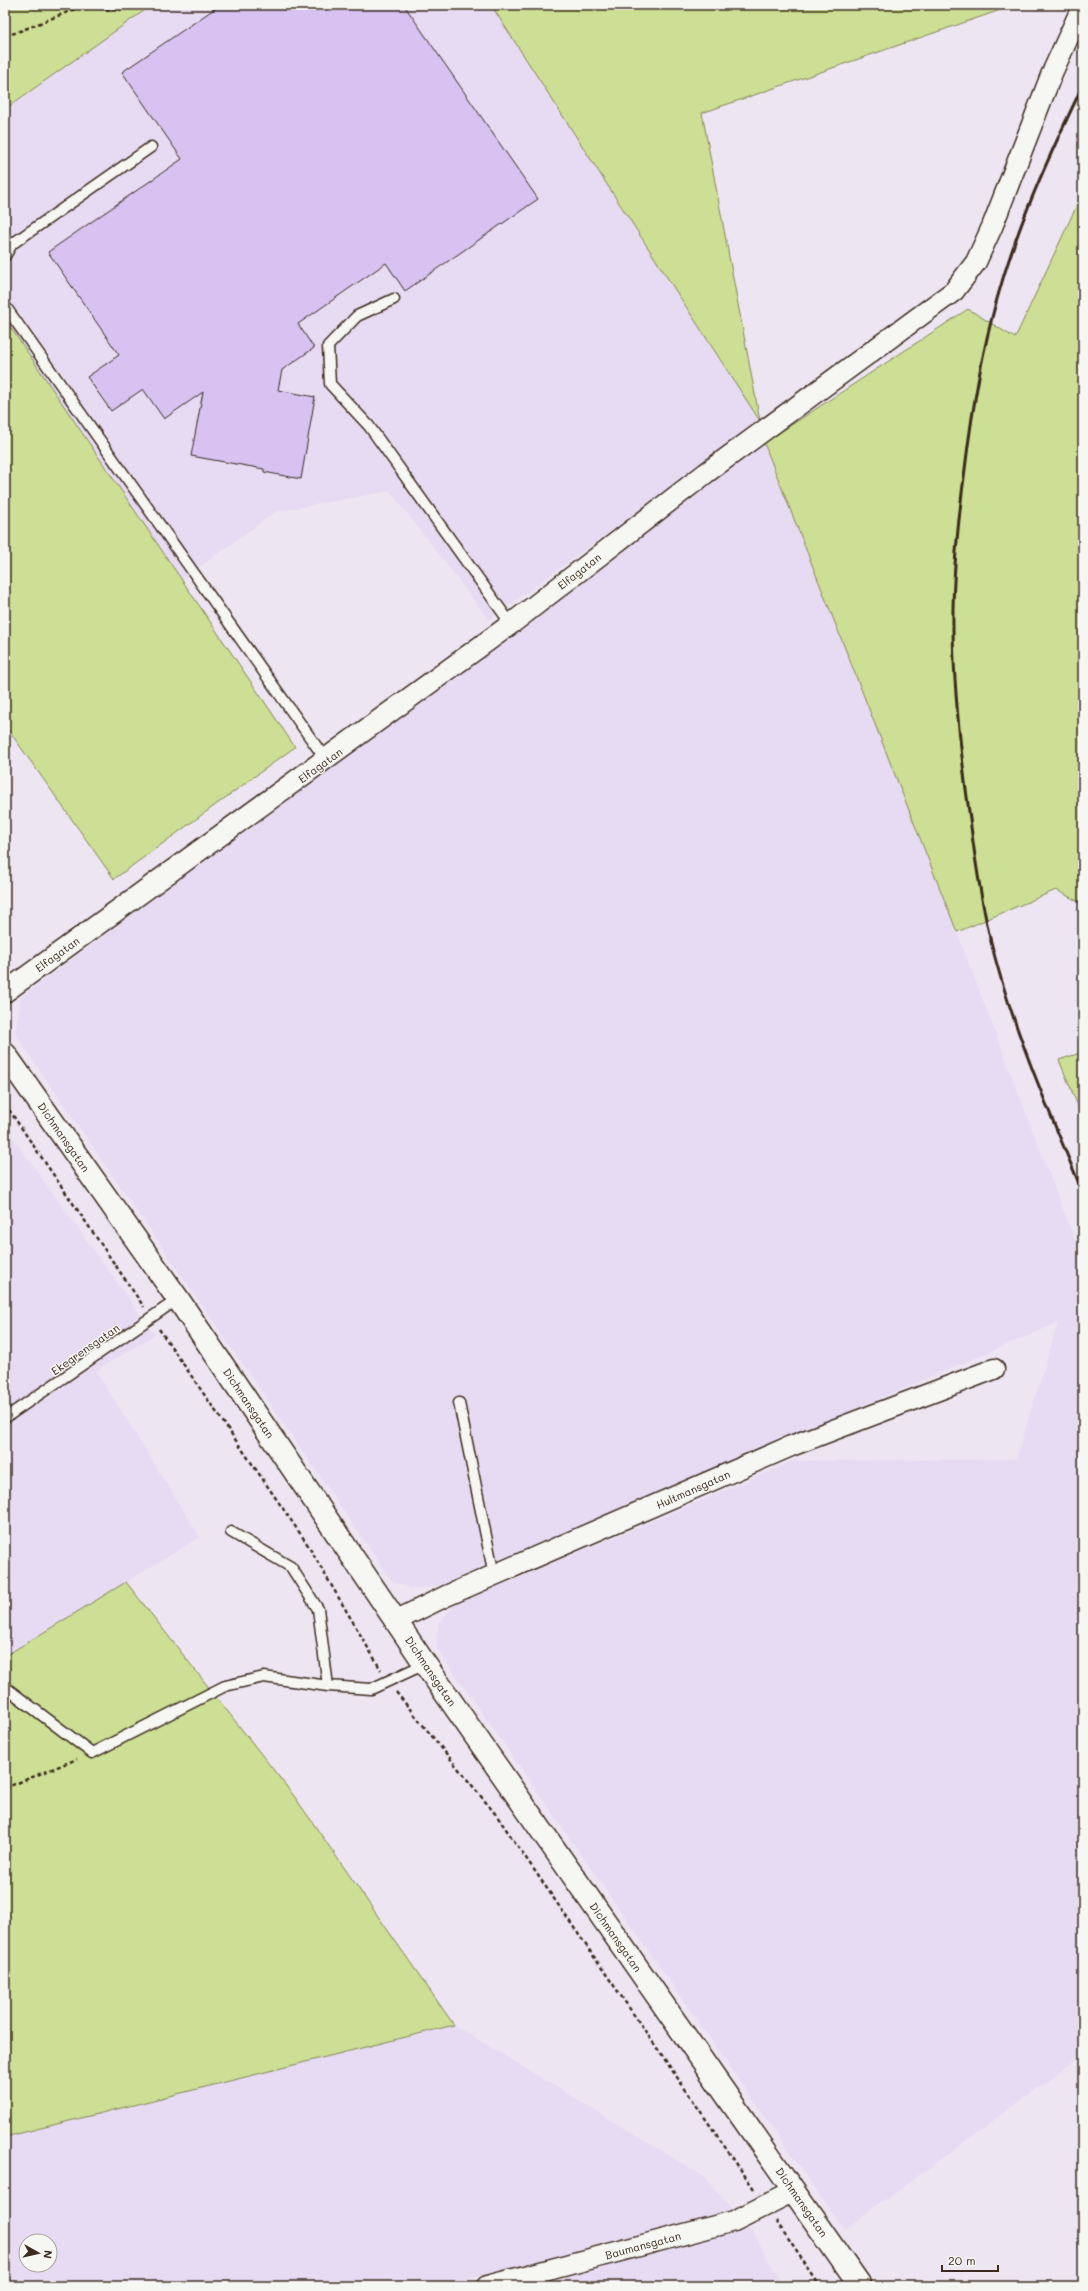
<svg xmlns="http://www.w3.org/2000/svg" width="1088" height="2291" font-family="Mali,sans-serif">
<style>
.built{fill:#e6dbf2;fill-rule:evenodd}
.green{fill:#ccdf94;stroke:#848459}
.building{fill:#d7c2f2;stroke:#3b2a1e}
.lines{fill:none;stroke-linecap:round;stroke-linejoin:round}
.service-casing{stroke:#3b2a1e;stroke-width:13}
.minor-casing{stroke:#3b2a1e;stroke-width:23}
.tertiary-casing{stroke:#3b2a1e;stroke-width:25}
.path{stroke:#3b2a1e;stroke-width:2.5;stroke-dasharray:4 3;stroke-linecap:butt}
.service{stroke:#f6f6f2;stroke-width:10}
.minor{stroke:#f6f6f2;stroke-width:20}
.tertiary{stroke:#f6f6f2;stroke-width:22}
.rail{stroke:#3b2a1e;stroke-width:3}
.labels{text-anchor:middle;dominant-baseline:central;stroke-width:3;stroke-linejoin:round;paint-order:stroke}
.street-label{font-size:11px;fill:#3b2a1e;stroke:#f6f6f2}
</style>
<rect width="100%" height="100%" fill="#ede6f2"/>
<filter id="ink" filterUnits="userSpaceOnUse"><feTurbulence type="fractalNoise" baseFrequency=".025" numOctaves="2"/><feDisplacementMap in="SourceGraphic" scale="8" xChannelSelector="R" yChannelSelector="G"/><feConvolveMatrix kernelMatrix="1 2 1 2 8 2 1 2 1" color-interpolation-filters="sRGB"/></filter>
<g filter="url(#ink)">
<path class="built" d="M152,5H491L760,421L489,620L390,491L275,512L182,580L5,319V109Z
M764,443L957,932L1083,1262V2055L844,2230L436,1647L438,1624L454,1605L794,1461L1016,1459L1058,1323L435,1587L411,1589L392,1581L15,1034L21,997Z
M5,1127L155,1335L96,1371L200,1537L5,1656Z
M454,2025L703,2176L733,2209L442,2286H5V2137ZM26,2241H50V2265H26Z
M751,2228L783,2286H534Z"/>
<path class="green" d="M5,5H152L5,109Z
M491,5H1015L702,113L760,421Z
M1083,192V904L1056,890L957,932L764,443L968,309L1015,338Z
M5,319L295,747L114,879L5,725Z
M1083,1052V1118L1059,1060Z
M126,1582L294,1796L454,2025L5,2137V1656Z"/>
<path class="building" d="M220,5H404L538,199L405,291L386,263L298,324L314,348L282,370L278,390L315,397L301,479L264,472V469L191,456L203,392L164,419L143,389L111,411L87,377L119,355L48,252L182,159L122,72Z"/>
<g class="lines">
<g class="service-casing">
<path id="service" d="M5,256L12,244L151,147
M394,299L357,316L328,346L330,384L369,426L511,624
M5,306L326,760
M459,1403L494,1575
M5,1418L178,1299
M231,1532L291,1567L318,1609L328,1686
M5,1687L92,1753L225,1686L264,1677L328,1686L371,1689L425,1664"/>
</g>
<g class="minor-casing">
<path id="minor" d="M5,992L511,624L706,473L954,291L976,262L992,227L1052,73L1083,5
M397,1620L446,1596L791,1446L994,1369
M487,2286L734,2221L794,2191"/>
</g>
<g class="tertiary-casing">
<path id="tertiary" d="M5,1054L178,1299L425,1664L860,2286"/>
</g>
<path class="path" d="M85,5L118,11L125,5
M5,35L15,33L85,5
M5,1104L144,1307
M159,1329L306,1542L381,1670
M396,1692L497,1816L754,2189
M5,1788L77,1759
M776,2221L820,2286"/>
<use href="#service" class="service"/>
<use href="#minor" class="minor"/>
<use href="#tertiary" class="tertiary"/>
<path class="rail" d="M1083,85C1050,154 1017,225 997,299C981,355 972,411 965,469C958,522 952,576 953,630C954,693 961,756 970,819C975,859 981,899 990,938C1011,1025 1049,1111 1083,1193"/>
</g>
</g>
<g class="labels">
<g class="street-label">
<text transform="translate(579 571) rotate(-38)">Elfagatan</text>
<text transform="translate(320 765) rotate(-36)">Elfagatan</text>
<text transform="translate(57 954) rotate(-36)">Elfagatan</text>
<text transform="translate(64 1137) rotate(55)">Dichmansgatan</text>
<text transform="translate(85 1349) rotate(-35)">Ekegrensgatan</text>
<text transform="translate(249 1403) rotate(56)">Dichmansgatan</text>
<text transform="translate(693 1489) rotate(-24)">Hultmansgatan</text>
<text transform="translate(431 1671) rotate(56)">Dichmansgatan</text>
<text transform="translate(616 1937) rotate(55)">Dichmansgatan</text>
<text transform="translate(802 2202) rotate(55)">Dichmansgatan</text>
<text transform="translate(643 2245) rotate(-15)">Baumansgatan</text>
</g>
</g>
<rect width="1088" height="2291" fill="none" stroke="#f6f6f2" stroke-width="20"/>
<rect x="10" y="10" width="1068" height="2271" fill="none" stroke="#3b2a1e" stroke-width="1.5" filter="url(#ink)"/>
<g transform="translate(38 2253) rotate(98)"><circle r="19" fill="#f6f6f2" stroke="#aba49d"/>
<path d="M0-3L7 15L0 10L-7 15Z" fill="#3b2a1e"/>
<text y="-6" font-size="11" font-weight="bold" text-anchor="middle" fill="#3b2a1e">N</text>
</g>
<path d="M942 2265v6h56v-6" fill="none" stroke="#3b2a1e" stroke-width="2"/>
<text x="948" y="2265" font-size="12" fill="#3b2a1e" stroke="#f6f6f2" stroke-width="3" paint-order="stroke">20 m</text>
</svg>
